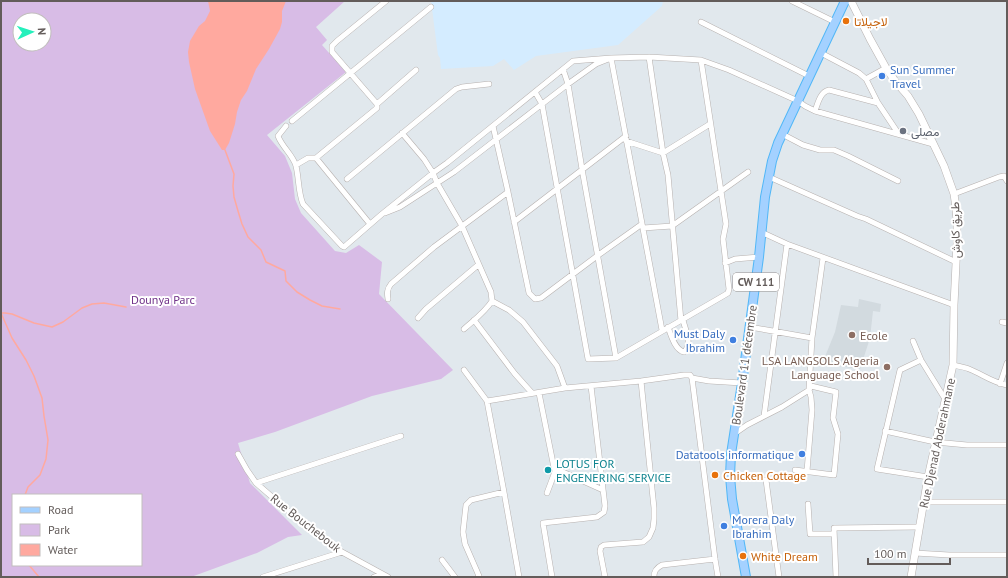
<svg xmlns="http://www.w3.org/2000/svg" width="1008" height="578" font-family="'PT Sans',Vazirmatn,sans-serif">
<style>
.commercial{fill:#d4ecff}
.education{fill:#d2dadf}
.green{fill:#d8bce6;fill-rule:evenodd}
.water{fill:#ffa99f}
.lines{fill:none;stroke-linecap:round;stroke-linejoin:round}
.stream{stroke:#ffa99f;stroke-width:1.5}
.minor-casing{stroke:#b7b1af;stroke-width:6}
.tertiary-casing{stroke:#b7b1af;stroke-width:8}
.primary-casing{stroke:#51b7f7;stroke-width:10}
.minor{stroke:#fff;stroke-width:5}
.tertiary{stroke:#fff;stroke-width:7}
.primary{stroke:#a4d1ff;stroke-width:8}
.food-dot{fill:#e8710a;stroke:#fff;stroke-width:1.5}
.shop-dot{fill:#3f7fe0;stroke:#fff;stroke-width:1.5}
.worship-dot{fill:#6b7280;stroke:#fff;stroke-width:1.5}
.education-dot{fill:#8d6e63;stroke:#fff;stroke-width:1.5}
.culture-dot{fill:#0f9aa8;stroke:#fff;stroke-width:1.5}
.labels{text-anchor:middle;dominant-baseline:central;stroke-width:4;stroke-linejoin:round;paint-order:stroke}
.shield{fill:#fff;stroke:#928d8c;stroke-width:1}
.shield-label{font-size:11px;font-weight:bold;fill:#635c5a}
.food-label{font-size:12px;fill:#c56008;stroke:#fff;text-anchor:start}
.shop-label{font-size:12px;fill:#366cbe;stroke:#fff;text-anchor:start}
.worship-label{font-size:12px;fill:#5b616d;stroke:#fff;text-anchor:start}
.street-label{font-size:12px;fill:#635c5a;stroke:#fff}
.park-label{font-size:12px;fill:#703289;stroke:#fff}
.education-label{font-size:12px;fill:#785e54;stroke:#fff;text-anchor:start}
.culture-label{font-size:12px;fill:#0d838f;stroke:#fff;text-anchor:start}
</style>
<rect width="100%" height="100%" fill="#e1e8ed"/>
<path class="commercial" d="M431,1H663L662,6L618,45L536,56L514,70L504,59L493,66L441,69L440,58L438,55Z"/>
<path class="education" d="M859,299L881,304L880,312L873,311L870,338L860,369L822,364L835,332L841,305L858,307Z"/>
<path class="green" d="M1,1H345L316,27L327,40L322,45L346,72L267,135L285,156L292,173L295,199L301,213L335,251L346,253L359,245L382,262L379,294L453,370L441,379L372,396L275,432L238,443L250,483L302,535L288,537L257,553L191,577H1ZM20,20H44V44H20ZM13,495H141V565H13Z"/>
<path class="water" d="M208,1H286L282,11V22L280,29L269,49L256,69L247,91L241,100L237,112L235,124L229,143L225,150H222L210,131L195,89L189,62L188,52L190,41L199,26L205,21L210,11Z"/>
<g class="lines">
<path class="stream" d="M225,150L234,174L233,186L234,197L238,211L242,224L248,237L261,250L266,262L285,271L286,281L297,292L310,300L322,306L340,309
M1,313L12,338L26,360L34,376L42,398L44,416L48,440L46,459L40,475L28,487L25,495
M1,313H5L12,314L34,323L52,327L63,322L82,308L92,304L104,303L126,307
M29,565L39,577"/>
<g class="minor-casing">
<path id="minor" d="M792,1L835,22
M701,22L809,76
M821,53L859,73L866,79L878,103
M649,57L663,153L668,175L681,321
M563,69L568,84L582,169L616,358
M866,79L886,68
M535,92L542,104L588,359L616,358L723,296L728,293L729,289L723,239L726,224L701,60
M377,104L416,70
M815,111C818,103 820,92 829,90L878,103L898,133
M292,121L431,7
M286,126L278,136C282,147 293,155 296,166C299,178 298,192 303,204L342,246L344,247L382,214L433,173L447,163L573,61L611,58L649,57L701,60L729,70L798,101L805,106L815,111L933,144
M493,126L508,192L529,293L535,299L541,298L597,256L642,224
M402,133L424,159L433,173L437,183L462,226L491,292L492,301C485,312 474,320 464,329
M782,134L803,145L820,150H834L848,156L898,181
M626,141L663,153L710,124
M296,165L308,158H316
M769,177L857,216L866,219L956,262
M347,179L456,89L462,87L489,84
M954,194L999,177L1004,176L1007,181
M385,213L400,207L454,172L568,84L596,64L611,58L662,330
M514,222L626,136
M370,224L316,158L377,108V104L332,52V46L337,41L386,1
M643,228L672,226L748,172
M761,232L787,244L954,305
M725,263L735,259L759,257
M388,299C387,293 387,289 391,284L434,247L508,192
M492,301L509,310L523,322L557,366L565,388
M418,318L426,309L478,265
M474,320L515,374L532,393
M1002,322L1007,323
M668,327C671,335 675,350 684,352C693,345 685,329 683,320
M750,327L812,338
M913,341L921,360L945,399
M921,360L900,370L877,469L928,477
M953,365C958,366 964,367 969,369C982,374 993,383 1007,385
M464,370L487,401L504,492L519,577
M692,378L715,559L718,577
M1000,384L1007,363
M539,393L554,468L603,490
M487,401L565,388L641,381L684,375H690L692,378L709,381L742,383
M764,416L787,244
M885,431L935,442L967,445H1007
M734,434L747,425L782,407L809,390L811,386L836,392L833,418L838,434L834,475L795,470
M238,454L247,470L256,483L307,527L342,552L388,577
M807,471L812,410L811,397L809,390L812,338L823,258
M766,480L779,577
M256,483L401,436
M547,493L556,469
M924,502H1007
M808,504L810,534H834
M915,553L949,555H1007
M442,560L455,577
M263,577L342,552
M374,577L382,574
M478,577L479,576L465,544L463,532L466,505L471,500L504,492
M552,577L543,523L597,517L604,512L605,506L591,386
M605,577L600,551L601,547L604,545L643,542L649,537L653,528L654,519V508L641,381
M654,577C654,571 656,568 662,565L715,559
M836,577L834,528L919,527"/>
</g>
<g class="tertiary-casing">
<path id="tertiary" d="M851,1L870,39L886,68L895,81L908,96L919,114L944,166L954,194L955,201L957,220V243L954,305L953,365L928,477L911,577"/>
</g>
<g class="primary-casing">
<path id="primary" d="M746,577L732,499L730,476L731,454L742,383L759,257L765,197L772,161L778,143L845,1"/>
</g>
<use href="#minor" class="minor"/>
<use href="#tertiary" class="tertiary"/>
<use href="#primary" class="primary"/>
</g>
<g class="food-dot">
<circle cx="846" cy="21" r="4"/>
<circle cx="715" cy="475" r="4"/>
<circle cx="743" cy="556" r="4"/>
</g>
<g class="shop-dot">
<circle cx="882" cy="76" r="4"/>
<circle cx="733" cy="340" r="4"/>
<circle cx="802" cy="454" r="4"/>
<circle cx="724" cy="526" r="4"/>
</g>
<circle class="worship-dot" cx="903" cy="131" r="4"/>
<g class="education-dot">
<circle cx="852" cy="335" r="4"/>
<circle cx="887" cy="367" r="4"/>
</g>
<circle class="culture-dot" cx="548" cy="470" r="4"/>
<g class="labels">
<rect class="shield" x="733" y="273" width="46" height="18" rx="3"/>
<g class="shield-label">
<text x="756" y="282">CW 111</text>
</g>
<g class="food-label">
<text x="854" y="21">لاجيلاتا</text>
<text x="723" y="475">Chicken Cottage</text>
<text x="751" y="556">White Dream</text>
</g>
<g class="shop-label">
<text x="890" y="69">Sun Summer<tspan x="890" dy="14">Travel</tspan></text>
<text x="725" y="333" text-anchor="end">Must Daly<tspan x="725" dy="14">Ibrahim</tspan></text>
<text x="794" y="454" text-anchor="end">Datatools informatique</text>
<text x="732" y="519">Morera Daly<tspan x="732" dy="14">Ibrahim</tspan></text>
</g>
<g class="worship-label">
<text x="911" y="131">مصلى</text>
</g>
<g class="street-label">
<text transform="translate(955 230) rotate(-91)">طريق كاوش</text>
<text transform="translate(744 365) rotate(-82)">Boulevard 11 décembre</text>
<text transform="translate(937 443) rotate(-78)">Rue Djenad Abderahmane</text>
<text transform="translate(306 523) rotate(38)">Rue Bouchebouk</text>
</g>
<g class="park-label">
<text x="163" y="299">Dounya Parc</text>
</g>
<g class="education-label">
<text x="860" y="335">Ecole</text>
<text x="879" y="360" text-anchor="end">LSA LANGSOLS Algeria<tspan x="879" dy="14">Language School</tspan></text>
</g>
<g class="culture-label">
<text x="556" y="463">LOTUS FOR<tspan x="556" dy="14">ENGENERING SERVICE</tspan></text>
</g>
</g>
<rect width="1008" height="578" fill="none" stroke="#635c5a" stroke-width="4"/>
<rect x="12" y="494" width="130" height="72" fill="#ffffff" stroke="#c1bebd"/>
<rect x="20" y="507" width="20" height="6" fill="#a4d1ff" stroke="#c1bebd"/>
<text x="48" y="514" font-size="12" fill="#635c5a">Road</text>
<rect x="20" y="524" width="20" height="12" fill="#d8bce6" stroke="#c1bebd"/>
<text x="48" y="534" font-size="12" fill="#635c5a">Park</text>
<rect x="20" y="544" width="20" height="12" fill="#ffa99f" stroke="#c1bebd"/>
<text x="48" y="554" font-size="12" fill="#635c5a">Water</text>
<g transform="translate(32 32) rotate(87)"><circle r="19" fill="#ffffff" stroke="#c1bebd"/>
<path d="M0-3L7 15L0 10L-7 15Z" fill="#25f0bc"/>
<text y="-6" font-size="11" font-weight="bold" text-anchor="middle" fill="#635c5a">N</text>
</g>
<path d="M868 558v6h82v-6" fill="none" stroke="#635c5a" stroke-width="2"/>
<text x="874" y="558" font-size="12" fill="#635c5a" stroke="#ffffff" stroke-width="3" paint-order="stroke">100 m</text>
</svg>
